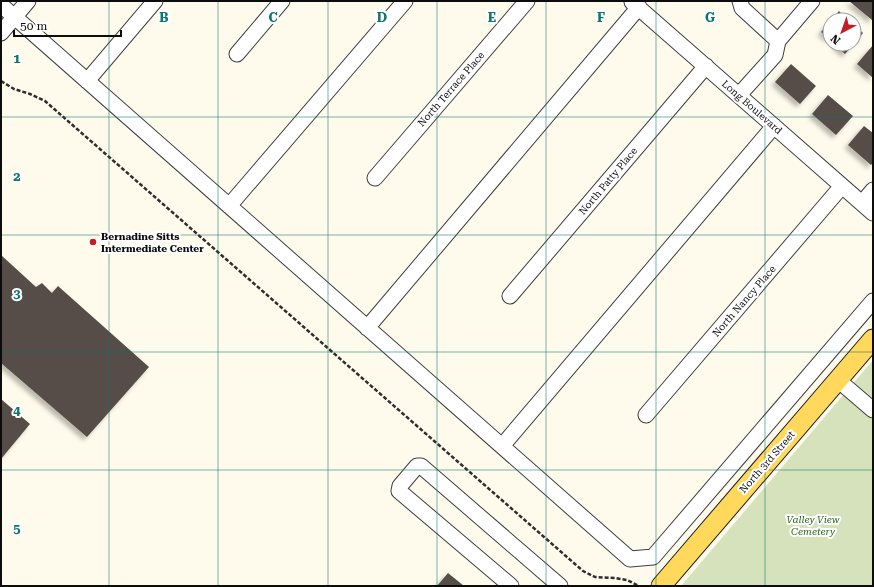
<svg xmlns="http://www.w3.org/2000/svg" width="874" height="587" font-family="'Roboto Serif',serif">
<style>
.cemetery{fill:#d5e2bc}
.building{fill:#564d48;filter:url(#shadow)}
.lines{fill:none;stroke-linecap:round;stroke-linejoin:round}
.minor-casing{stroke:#3f3f3f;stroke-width:17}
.major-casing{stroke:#1d1d1d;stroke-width:21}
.path{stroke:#2e2e2e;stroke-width:2.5;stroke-dasharray:4 2;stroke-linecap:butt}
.minor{stroke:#fff;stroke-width:15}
.major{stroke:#ffd85c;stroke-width:19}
.grid{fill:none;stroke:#0f766e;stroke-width:1;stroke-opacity:0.55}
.poi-dot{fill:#c31e25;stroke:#fff;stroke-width:1.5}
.labels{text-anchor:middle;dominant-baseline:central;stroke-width:4;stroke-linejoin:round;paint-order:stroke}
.street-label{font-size:10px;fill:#0c0c0c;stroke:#fff}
.poi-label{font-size:10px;font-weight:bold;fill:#0c0c0c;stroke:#fff;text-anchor:start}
.park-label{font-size:10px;font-style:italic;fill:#2a671a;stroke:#fff}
.grid-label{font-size:13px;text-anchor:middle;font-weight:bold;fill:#0f766e;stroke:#fff;stroke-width:4;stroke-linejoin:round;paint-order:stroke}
</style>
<defs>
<filter id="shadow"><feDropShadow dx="-3.5" dy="3.5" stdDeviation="2" flood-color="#0004"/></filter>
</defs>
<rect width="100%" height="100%" fill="#fffbec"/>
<path class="cemetery" d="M873,360V586H681Z"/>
<path class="building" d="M849,1H873V19L872,20Z
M839,11L848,20H831Z
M830,21V40L821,32Z
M854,25L863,33L854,44Z
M834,44H854L845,54Z
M873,45V78L857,64Z
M791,64L816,86L800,104L775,82Z
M828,95L853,116L836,135L812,114Z
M864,126L873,133V163L871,165L848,145Z
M1,255L36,287L42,283L52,293L58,286L149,367L87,437L1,363Z
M1,399L30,424L1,459Z
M448,573L464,586H437Z"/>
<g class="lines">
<g class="minor-casing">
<path id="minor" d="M740,1L742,8L778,41
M632,2L873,213
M1,5L630,559L653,557L873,301
M1,33L28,1
M237,54L282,1
M87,81L155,1
M739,95L775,55L778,41L812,1
M375,178L527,1
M862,203L873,190
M229,206L405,1
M510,296L706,66
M367,328L639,7
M838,380L873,410
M646,415L842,186
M502,446L774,126
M511,586L399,491L400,486L417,466H421L560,586"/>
</g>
<g class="major-casing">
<path id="major" d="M661,586L873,339"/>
</g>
<path class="path" d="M1,81L14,89L30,94L45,101L583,571L595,577L615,578L627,580L639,586"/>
<use href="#minor" class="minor"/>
<use href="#major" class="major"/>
</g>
<path class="grid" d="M109,1V586M218,1V586M328,1V586M437,1V586M546,1V586M656,1V586M765,1V586M1,117H873M1,235H873M1,352H873M1,470H873"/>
<circle class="poi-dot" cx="93" cy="242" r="4"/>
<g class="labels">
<g class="street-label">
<text transform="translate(451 89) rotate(-49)">North Terrace Place</text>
<text transform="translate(752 107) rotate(41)">Long Boulevard</text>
<text transform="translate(608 181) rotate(-50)">North Patty Place</text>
<text transform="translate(744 301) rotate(-49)">North Nancy Place</text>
<text transform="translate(767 462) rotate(-49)">North 3rd Street</text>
</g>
<g class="poi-label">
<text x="101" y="236">Bernadine Sitts<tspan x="101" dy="12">Intermediate Center</tspan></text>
</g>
<g class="park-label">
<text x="813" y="519">Valley View<tspan x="813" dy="12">Cemetery</tspan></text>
</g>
</g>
<g class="grid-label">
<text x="164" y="22">B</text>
<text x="273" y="22">C</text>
<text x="382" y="22">D</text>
<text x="492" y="22">E</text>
<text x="601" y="22">F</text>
<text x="710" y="22">G</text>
<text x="17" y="63">1</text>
<text x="17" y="181">2</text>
<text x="17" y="298">3</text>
<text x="17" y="415">4</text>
<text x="17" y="533">5</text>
</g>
<rect width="874" height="587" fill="none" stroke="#0c0c0c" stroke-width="4"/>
<g transform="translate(842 32) rotate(221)"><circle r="19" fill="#ffffff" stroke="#9e9e9e"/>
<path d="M0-3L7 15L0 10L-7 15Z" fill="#c31e25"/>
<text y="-6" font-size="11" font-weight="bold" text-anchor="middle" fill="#0c0c0c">N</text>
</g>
<path d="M14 30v6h107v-6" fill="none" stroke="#0c0c0c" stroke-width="2"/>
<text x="20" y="30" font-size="12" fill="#0c0c0c" stroke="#ffffff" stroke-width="3" paint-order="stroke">50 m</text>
</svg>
